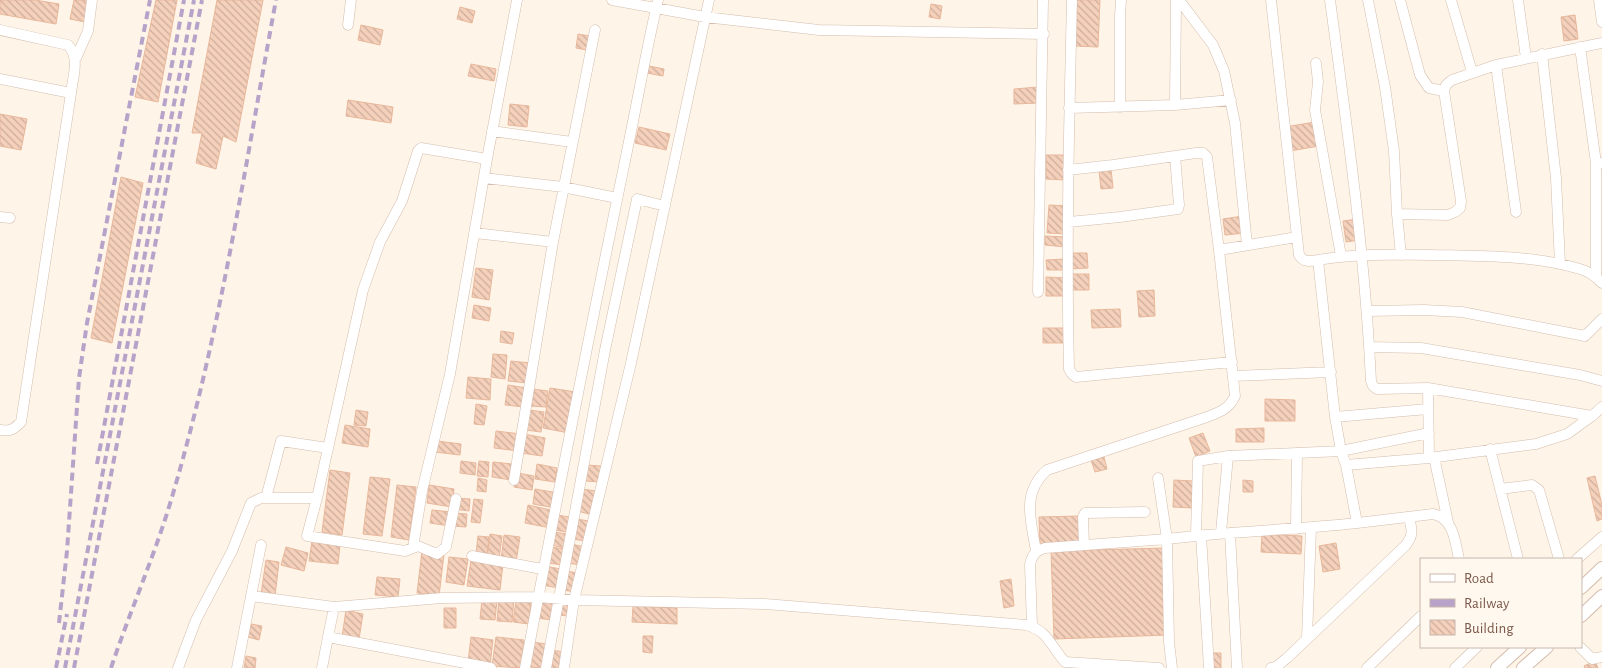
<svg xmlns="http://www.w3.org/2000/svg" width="1602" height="668" font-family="'Alegreya Sans',sans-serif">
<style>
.building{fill:url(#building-back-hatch);stroke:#e9b79b}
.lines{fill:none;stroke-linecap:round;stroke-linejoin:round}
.minor-casing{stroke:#d4bdae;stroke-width:11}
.tertiary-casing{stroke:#d4bdae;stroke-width:14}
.minor{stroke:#fff;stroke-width:10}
.tertiary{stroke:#fff;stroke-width:12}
.rail{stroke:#b7a3c9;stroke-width:4;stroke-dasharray:8 5;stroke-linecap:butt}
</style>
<defs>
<pattern id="building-back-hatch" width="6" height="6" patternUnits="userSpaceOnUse" patternTransform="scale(1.25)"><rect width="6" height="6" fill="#f5d1bc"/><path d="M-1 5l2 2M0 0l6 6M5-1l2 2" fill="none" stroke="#cbad9b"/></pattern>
</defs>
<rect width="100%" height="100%" fill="#fef4e7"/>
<path class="building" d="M0,0H35L59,4L56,24L0,14Z
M74,0H87L85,22L70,19Z
M156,0H177L158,102L135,97Z
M217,0H263L236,142L223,136L216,169L196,163L202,133H192Z
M1077,0H1100L1098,47L1075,46Z
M931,4L942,6L940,19L929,17Z
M460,7L475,11L472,23L457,19Z
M1575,15L1578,39L1564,41L1561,17Z
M361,25L383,30L380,45L358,40Z
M578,34L589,36L587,50L576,48Z
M471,64L496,69L494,81L468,76Z
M649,66L664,69L663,76L647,73Z
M1038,87L1039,103L1014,104V89Z
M348,100L393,107L391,123L346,116Z
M510,104L529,106L527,127L508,125Z
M0,114L27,119L21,150L0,146Z
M1315,122L1319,146L1290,151L1285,127Z
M639,127L670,134L666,150L635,143Z
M1046,155H1064V180L1046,179Z
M1111,169L1113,188L1101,189L1099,170Z
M121,177L143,183L112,343L91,338Z
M1049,205L1067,206L1066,234L1047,233Z
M1243,216L1245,233L1225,235L1223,219Z
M1357,219L1360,240L1346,242L1343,221Z
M1045,236L1067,237L1066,247L1045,245Z
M1069,253H1087L1088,268L1070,269Z
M1065,259V270H1047L1046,260Z
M476,268L493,270L489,300L472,297Z
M1070,274H1089V290H1070Z
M1046,277L1067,278L1066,296H1046Z
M1154,290L1155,316L1139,317L1137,291Z
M474,305L491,308L489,321L472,318Z
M1120,309L1121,327L1092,328L1091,310Z
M1043,328H1067V343H1043Z
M501,331L514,333L512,344L500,342Z
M493,354L507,355L505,379L491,377Z
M511,361L530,363L527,383L508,381Z
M468,377L491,379L490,400L466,398Z
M508,385L527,388L524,407L505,405Z
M550,388L576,392L569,433L543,428Z
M532,389L548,391L546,407L530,406Z
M1265,399L1295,400V421H1265Z
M476,404L487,406L484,425L474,424Z
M356,410L368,412L366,426L354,425Z
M529,410L544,412L541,432L526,430Z
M345,425L370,429L368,447L342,443Z
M1264,428V442H1236V429Z
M496,431L521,434L519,451L494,448Z
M1203,433L1210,451L1196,457L1189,438Z
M524,434L545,438L542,456L521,453Z
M437,441L461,444L460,455L435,452Z
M1104,457L1107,469L1095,472L1091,460Z
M461,461L476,463L475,475L460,473Z
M479,461L489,462L488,477L477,476Z
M493,462L512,464L511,480L492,477Z
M537,464L557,468L555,482L535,479Z
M586,465L602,466L601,482L585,481Z
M330,470L350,473L342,535L322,532Z
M518,473L534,476L532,490L514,487Z
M1595,476L1602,505V519L1597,521L1587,478Z
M370,477L390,479L382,536L363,534Z
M478,478L487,480L486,492L477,491Z
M1174,480L1193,481L1192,508L1173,507Z
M1243,480L1253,481V492H1243Z
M397,485L416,487L409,540L391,537Z
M429,485L454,489L452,507L427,503Z
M535,489L558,493L555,508L533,504Z
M581,489L597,491L593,515L577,511Z
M456,498L470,499L469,511L454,509Z
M474,499L483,500L480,523L471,522Z
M528,505L555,511L551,528L525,523Z
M432,510L452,512L450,526L430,523Z
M454,513L467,514L466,527L453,526Z
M557,515L569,517L567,532L554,530Z
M1080,516L1081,544L1040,545L1039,517Z
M576,519L589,521L586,541L572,539Z
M553,532L567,534L565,548L551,545Z
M490,534L502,536L499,559L487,558Z
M1262,534L1302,536L1301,554L1261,552Z
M504,535L520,537L516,562L501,560Z
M478,536L489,537L487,555L476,554Z
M312,541L340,545L338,564L309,561Z
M1336,543L1340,569L1323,572L1319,546Z
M571,544L585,547L581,565L567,563Z
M286,547L308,553L304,571L281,565Z
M550,547L566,549L563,565L548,563Z
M1165,548L1168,635L1054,639L1051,551Z
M422,551L444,554L439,596L417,593Z
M449,557L468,559L464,585L446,582Z
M266,560L279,562L275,596L261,594Z
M471,560L503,564L500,590L467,586Z
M544,566L561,569L559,588L542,585Z
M566,571L578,573L575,592L563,590Z
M377,577L400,579L398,597L375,595Z
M1011,579L1014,606L1004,608L1000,581Z
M499,598L514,599L512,622L497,621Z
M482,599L497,600L495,620L480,619Z
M539,600L554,602L552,620L537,618Z
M516,601L531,603L529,624L513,622Z
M561,602L570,604L568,616L559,615Z
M633,606L677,608V624L632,622Z
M444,608H456V628H444Z
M346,610L363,614L359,639L342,637Z
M251,624L262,626L259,640L248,637Z
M643,636H653L652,653L643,652Z
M471,637L493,640L490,665L468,662Z
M496,637L524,640L520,668L492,666Z
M531,642L547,644L544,668L528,667Z
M550,650L565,652L563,668H547Z
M1211,653H1221V668H1211Z
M246,656L256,658L255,668H244Z
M1595,661L1598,668H1585L1584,666Z"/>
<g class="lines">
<g class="minor-casing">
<path id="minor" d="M612,0L705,17L819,30L1044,34
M1072,0C1069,123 1066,246 1069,369L1072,374L1076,377L1232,362
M1179,0L1213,45L1224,71L1235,123L1247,245
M1330,0C1347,127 1365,253 1371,381L1373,386L1377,389L1428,388L1429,458
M1368,0L1385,87L1394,151L1397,214L1401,255
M1400,0L1420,75L1429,88L1444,91
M1451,0L1472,72
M1518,0L1526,58
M1599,0L1602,22
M348,25L351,0
M0,30L68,45C80,58 73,76 71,93
M1580,47L1596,163H1602
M1542,54L1556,178L1560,264
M76,58L88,31L92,0
M1316,63L1318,82L1315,110L1341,256
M1496,65L1516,212
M0,79L71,93L21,422C14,429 10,432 0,430
M1175,105L1176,0
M1120,107V16L1121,0
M1069,108L1175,105L1231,100
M492,131L572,142
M484,178L563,187L617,198
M1397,214L1448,215L1455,212L1460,208L1461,201L1444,91L1446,85L1452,80L1496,65L1602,43
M0,217L10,218
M1069,222L1120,217L1178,209L1179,205L1175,156
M475,233L553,242
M1219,250L1297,237
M1318,260C1356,253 1394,255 1432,255C1481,256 1532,255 1580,269C1588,271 1596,277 1602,283
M1596,277V163
M1038,292L1043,0
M1368,311L1424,310L1462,312L1585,336L1602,319
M1369,347L1421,348L1580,375L1602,381
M1233,376L1331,372
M1428,388L1592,416
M1335,417L1428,409
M1429,433L1341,451L1346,465L1357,523L1433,514C1454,518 1455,542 1459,559
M1490,449L1518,559
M1434,457L1448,522
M1346,465L1429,458L1536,444L1567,434L1592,416L1602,407
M1158,478L1167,539C1230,531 1294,530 1357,523
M514,480L553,242L595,30
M1500,489L1532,485L1539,490L1559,559
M266,498L281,441L328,448
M456,499L446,547L437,554L418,546L405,551L307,536L317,498L363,290L380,242L402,201L418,151L421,148L487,159
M1296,529L1297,453
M1221,532L1228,456
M1230,533L1237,668
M1196,535L1198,461L1228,456L1341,451L1335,417L1318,260C1310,261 1304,263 1299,255L1271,0
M1201,535L1209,668
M1084,545L1083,517L1085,513L1145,512
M413,548L422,491L450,374L487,159L517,0
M1036,551C1031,521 1021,493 1047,470L1207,417C1220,412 1229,409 1235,396L1219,250L1207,157L1203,153H1196L1113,165L1068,170
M472,556L542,569
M1577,559L1602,537
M251,596L334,607L442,598L538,597L574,600L765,604L1026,625C1048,630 1051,647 1065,662L1159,668
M334,607L328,637L491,668
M1032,626L1030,565C1032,555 1035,551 1045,548L1167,539L1169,642L1172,668
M1307,638L1311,528
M1580,647L1592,659L1602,657
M178,668L196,620L232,551L251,503L261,498H317
M237,668L261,545
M322,668L328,637
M525,668C557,497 591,326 626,156C637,104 646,51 658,0
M546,668L605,350L637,199L665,206
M564,668L574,600L631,363L709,0
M1271,668L1276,667L1287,658L1405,546C1414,535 1412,530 1409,517
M1367,668L1421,616
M1455,668L1477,647"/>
</g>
<g class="tertiary-casing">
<path id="tertiary" d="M1581,588L1602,568
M1581,616L1602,596
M1497,668L1520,647
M1523,668L1547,647"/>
</g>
<use href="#minor" class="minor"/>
<use href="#tertiary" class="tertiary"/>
<path class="rail" d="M97,464L184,0
M59,623L67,551L79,378L87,323L150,0
M56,668L67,614
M65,668L194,0
M74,668L202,0
M111,668C130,611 155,555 172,497C220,335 245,166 276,0"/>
</g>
<rect x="1420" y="558" width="162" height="90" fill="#fff8ef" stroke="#cab8ad"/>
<rect x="1430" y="574" width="25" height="8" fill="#ffffff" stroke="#cab8ad"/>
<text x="1464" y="583" font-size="15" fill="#7a5949">Road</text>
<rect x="1430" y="599" width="25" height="8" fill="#b7a3c9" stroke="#cab8ad"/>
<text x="1464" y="608" font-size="15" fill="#7a5949">Railway</text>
<rect x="1430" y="620" width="25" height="15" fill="url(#building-back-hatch)" stroke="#cab8ad"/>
<text x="1464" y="633" font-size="15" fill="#7a5949">Building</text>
</svg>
